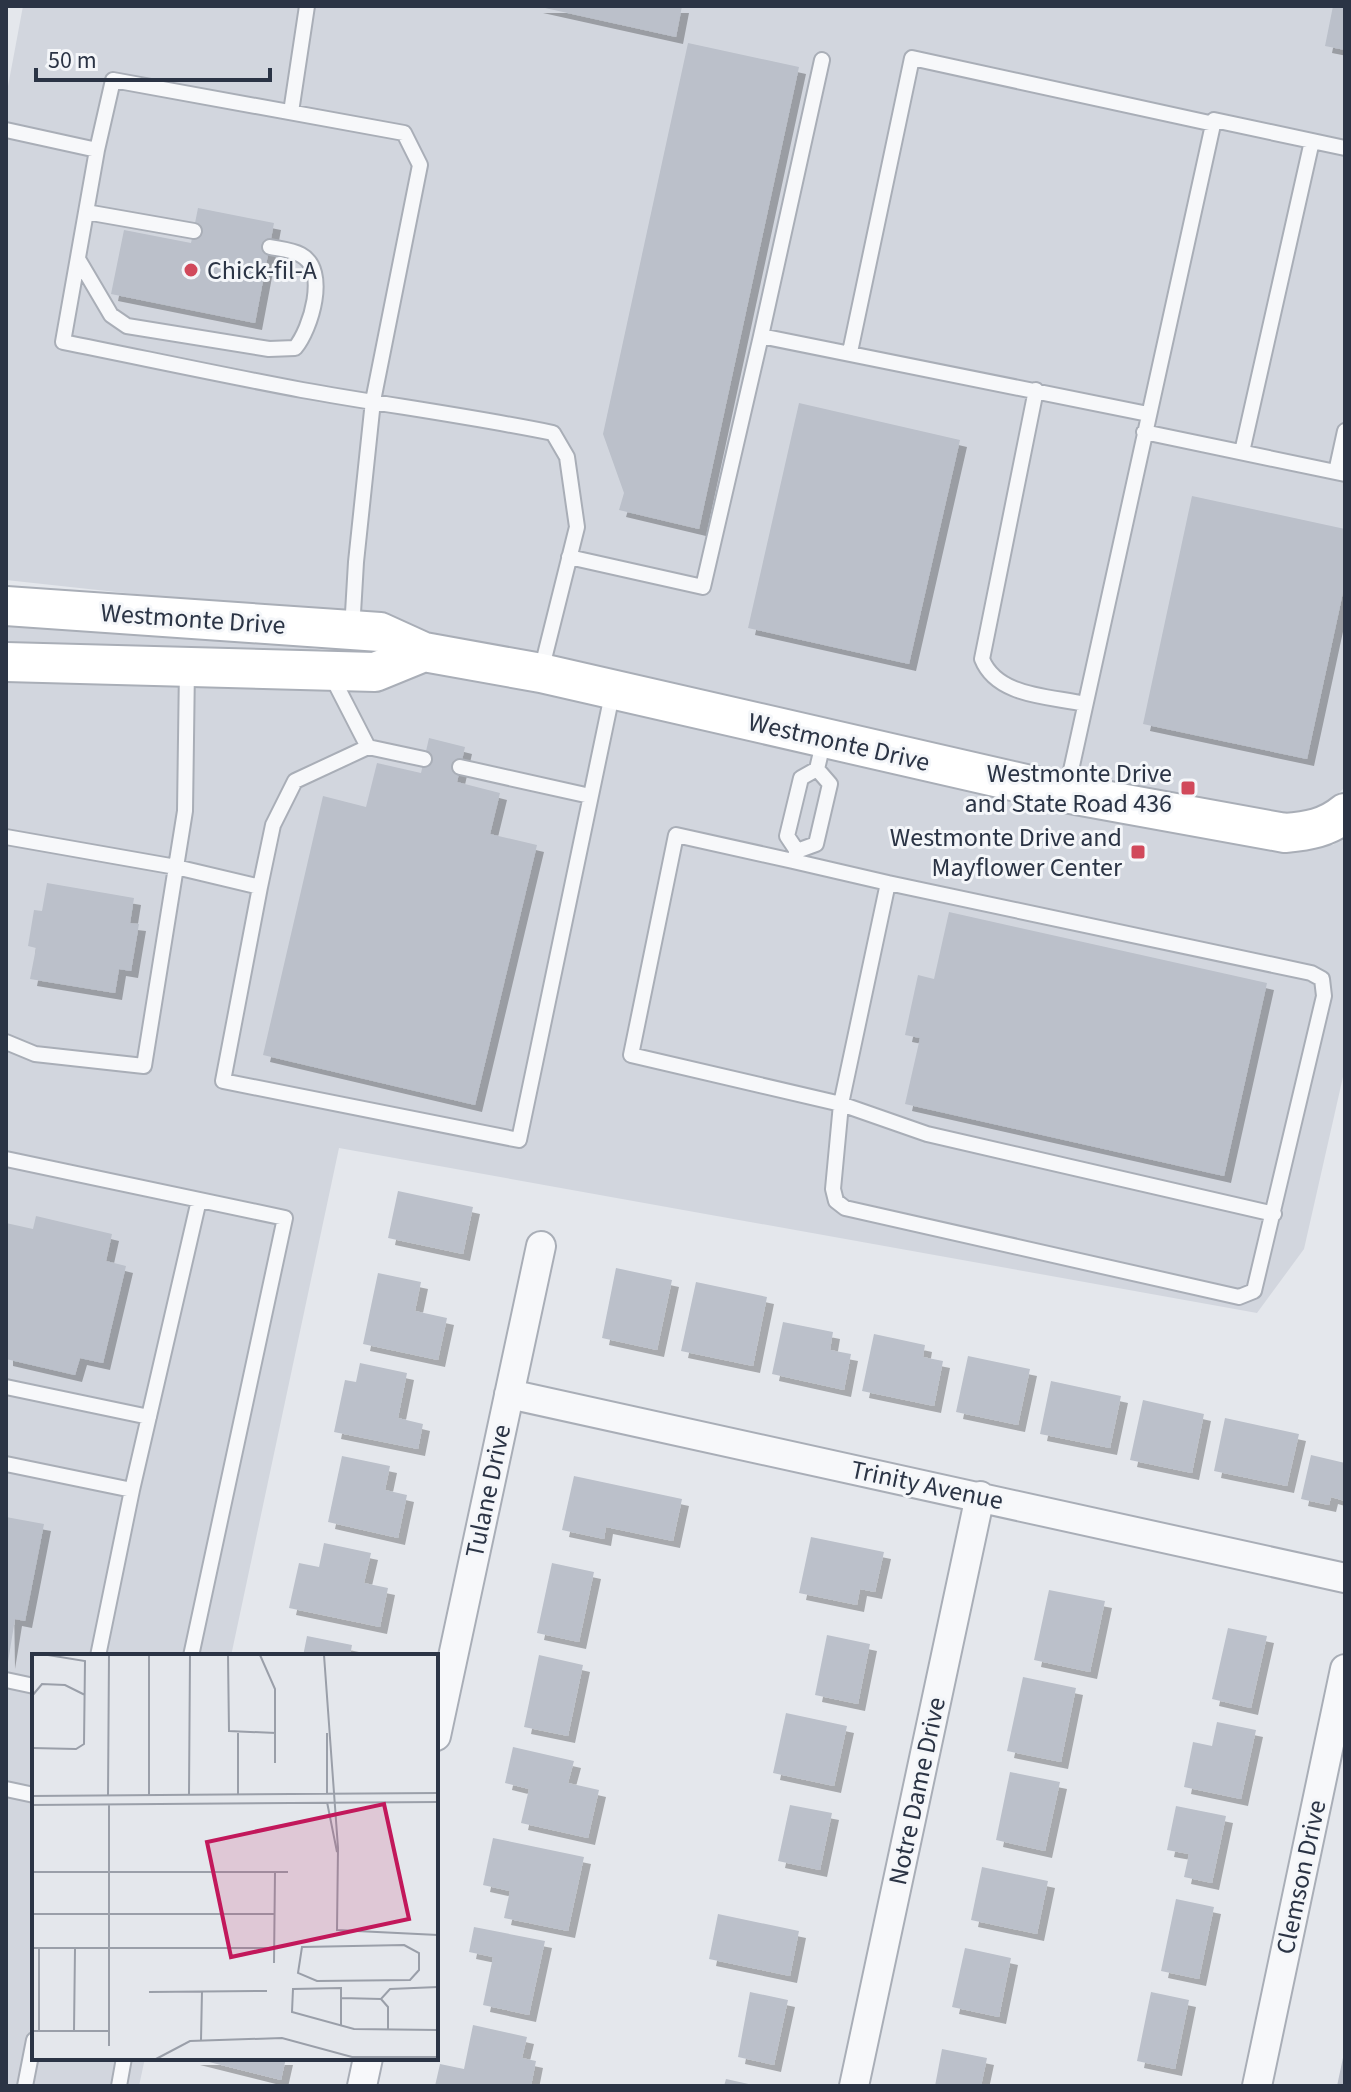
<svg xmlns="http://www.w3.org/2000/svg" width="1351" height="2092" font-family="'Source Sans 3',sans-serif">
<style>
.built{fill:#d2d6de}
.building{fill:#bbc0ca;filter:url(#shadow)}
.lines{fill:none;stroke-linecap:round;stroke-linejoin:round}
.lane-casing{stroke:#a9aeb7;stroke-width:18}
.street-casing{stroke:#a9aeb7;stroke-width:32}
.secondary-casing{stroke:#a9aeb7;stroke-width:42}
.lane{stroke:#f7f8fa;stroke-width:14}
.street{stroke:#f7f8fa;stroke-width:28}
.secondary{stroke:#fff;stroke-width:38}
.poi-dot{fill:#d1495b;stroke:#f4f6f9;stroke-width:3}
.labels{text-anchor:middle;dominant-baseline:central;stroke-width:6;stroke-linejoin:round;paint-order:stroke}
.poi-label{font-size:26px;fill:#2b3445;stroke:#f4f6f9;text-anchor:end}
.street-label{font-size:26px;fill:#2b3445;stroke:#f4f6f9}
.inset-road{fill:none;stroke:#9a9fa9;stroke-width:2}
.view{fill:#c2185b;fill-opacity:0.15;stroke:#c2185b;stroke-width:4}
.inset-edge{fill:none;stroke:#2b3445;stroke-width:4}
</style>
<defs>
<filter id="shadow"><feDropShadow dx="7" dy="7" stdDeviation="0" flood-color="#0004"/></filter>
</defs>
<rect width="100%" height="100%" fill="#e4e7ec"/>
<path class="built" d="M23,6H1345V787L1323,809L1285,817L1069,778L273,609L6,580V97Z
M6,612L268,641L352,655L1333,845L1345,836V1068L1304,1249L1257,1313L339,1148L231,1656H34V2058H145L139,2086H6Z"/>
<path class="building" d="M536,6H682L676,37Z
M1333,6H1345V50L1325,46Z
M688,43L799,67L699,529L619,510L624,493L603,434Z
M198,208L274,223L255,323L111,294L124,230L191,243Z
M799,403L960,440L909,664L748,628Z
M1192,496L1345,529V583L1307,759L1143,724Z
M429,738L465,747L457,782L500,793L490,834L537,845L475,1105L263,1055L323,796L366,807L377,763L421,773Z
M47,883L134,898L130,923L139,924L131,971L119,969L115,993L30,979L36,948L28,946L34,910L42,911Z
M949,912L1267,983L1224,1176L905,1104L920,1038L905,1035L918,975L934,979Z
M398,1191L473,1207L463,1254L388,1238Z
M36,1216L112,1234L106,1261L126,1266L103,1363L80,1358L75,1375L6,1359V1223L33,1229Z
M616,1268L672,1280L657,1350L602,1338Z
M378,1273L421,1282L415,1311L447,1318L438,1360L363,1344Z
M696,1282L767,1297L753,1366L681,1351Z
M783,1322L833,1332L830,1350L851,1354L844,1390L772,1374Z
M874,1334L925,1345L923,1357L943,1361L934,1406L862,1391Z
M968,1356L1030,1369L1018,1425L956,1412Z
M360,1363L407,1373L398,1418L423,1424L418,1449L334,1432L345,1380L356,1382Z
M1051,1381L1121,1396L1110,1448L1040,1434Z
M1143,1400L1204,1414L1192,1473L1130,1460Z
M1225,1418L1299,1434L1287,1486L1214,1471Z
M1311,1455L1345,1463V1501L1331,1497L1329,1505L1301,1499Z
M342,1456L390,1466L385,1490L407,1495L398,1538L328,1522Z
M574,1476L682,1499L673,1541L606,1527L604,1539L562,1530Z
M6,1517L44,1524L25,1621L15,1619L8,1662Z
M811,1537L884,1552L875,1592L860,1589L857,1605L799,1593Z
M324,1543L371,1553L364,1583L388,1588L380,1627L289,1608L299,1563L319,1567Z
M552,1563L594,1572L579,1642L537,1633Z
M1049,1590L1105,1601L1090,1672L1034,1660Z
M1228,1628L1267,1636L1251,1708L1212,1699Z
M827,1635L870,1644L858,1704L815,1695Z
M307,1636L352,1645L350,1656H303Z
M539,1655L583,1665L568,1736L524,1727Z
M1023,1677L1076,1688L1061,1762L1007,1751Z
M786,1713L847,1726L834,1786L773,1773Z
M1217,1722L1256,1730L1241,1799L1184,1787L1193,1742L1212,1746Z
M513,1747L574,1761L568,1783L599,1790L588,1838L521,1823L529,1789L505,1783Z
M1010,1772L1060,1782L1045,1851L996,1840Z
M790,1805L832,1813L820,1870L778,1861Z
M1176,1806L1226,1816L1212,1883L1184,1877L1189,1854L1167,1850Z
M493,1838L584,1857L568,1931L504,1918L510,1891L483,1885Z
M982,1867L1048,1881L1037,1934L971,1920Z
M1176,1899L1214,1907L1199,1979L1161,1971Z
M718,1914L799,1931L790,1976L709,1959Z
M474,1927L545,1941L529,2015L483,2005L493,1957L469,1952Z
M965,1948L1011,1958L999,2017L952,2007Z
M750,1992L788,2000L774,2065L738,2057Z
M1151,1992L1189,2000L1175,2069L1137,2061Z
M473,2025L527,2037L522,2058L536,2061L531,2086H435L440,2064L464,2069Z
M942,2049L987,2058L981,2086H935Z
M1344,2053L1345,2086H1337Z
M193,2058H286L281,2080Z
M726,2079L753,2085V2086H724Z"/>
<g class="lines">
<g class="lane-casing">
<path id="lane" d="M291,112L307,6
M6,130L97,150
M86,212L194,231
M78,259L111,315L127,326L269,349L295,348C311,329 329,270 301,255C292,250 279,249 270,247
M761,336L822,60
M850,352L912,58L1214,124
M1036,390L982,659C997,697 1050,696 1085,704
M1144,432L1345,474
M1242,452L1312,141
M1336,472L1345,431
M569,557L703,587L761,336L1148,414
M352,630L356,562L373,401L420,165L404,133L113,80L97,150L63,342C143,358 222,375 302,390C385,405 470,416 553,433L567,457L577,527L541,671
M368,747L424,759
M460,767L590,796
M1066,793L1214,120L1345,148
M6,837L176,867L260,887L223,1081L519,1140L613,690
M797,851L787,836L801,778L817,769L824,739
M793,861L888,883L841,1104L631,1055L676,835L793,861L797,851L816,844L830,784L817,769
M888,883L1311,973L1322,979L1324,996L1254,1291L1239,1297L845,1208L836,1201L833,1189L841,1104L927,1134L1274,1214
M260,887L273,825L295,781L368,747L330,673
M6,1042L35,1054L144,1066L185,811L187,667
M6,1159L285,1218L191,1656
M6,1387L149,1417
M6,1464L132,1490L199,1200
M98,1656L132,1490
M6,1680L34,1686
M6,1789L34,1795
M25,2086L34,2040
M119,2086L124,2058"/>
</g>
<g class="street-casing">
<path id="street" d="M509,1394L1345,1578
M436,1736L541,1246
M362,2086L368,2058
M854,2086L980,1496
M1257,2086L1345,1669"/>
</g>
<g class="secondary-casing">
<path id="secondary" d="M6,606L380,632L424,652L541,673L1065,793L1285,833C1308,831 1327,828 1345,813
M6,662L375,672L424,652"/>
</g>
<use href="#lane" class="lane"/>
<use href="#street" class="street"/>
<use href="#secondary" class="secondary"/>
</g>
<g class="poi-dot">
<circle cx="191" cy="270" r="8"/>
<rect x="1180" y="780" width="16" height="16" rx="4"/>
<rect x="1130" y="844" width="16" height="16" rx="4"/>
</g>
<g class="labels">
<g class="poi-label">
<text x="207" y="270" text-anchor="start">Chick-fil-A</text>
<text x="1172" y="773">Westmonte Drive<tspan x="1172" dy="30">and State Road 436</tspan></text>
<text x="1122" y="837">Westmonte Drive and<tspan x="1122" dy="30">Mayflower Center</tspan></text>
</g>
<g class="street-label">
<text transform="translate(193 619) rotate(4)">Westmonte Drive</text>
<text transform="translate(839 742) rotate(13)">Westmonte Drive</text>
<text transform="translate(927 1485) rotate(12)">Trinity Avenue</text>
<text transform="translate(488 1491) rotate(-78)">Tulane Drive</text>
<text transform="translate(917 1791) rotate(-78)">Notre Dame Drive</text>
<text transform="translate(1301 1877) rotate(-78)">Clemson Drive</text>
</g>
</g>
<g transform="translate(32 1654)">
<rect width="406" height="406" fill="#e4e7ec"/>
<path class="inset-road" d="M117,1V142M196,1L197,77L244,79M228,1L243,35V109M292,1L306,194L305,276L406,281M0,42L10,30L33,31L53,41M0,94L44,95L52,90L53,7L16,1M157,140L158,1M206,140V79M295,140V79M0,142L406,139M76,142L77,1M295,148L305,198M0,151L406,148M77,151V392M0,218H256M0,260H243M372,291L387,299V316L378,326L285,327L266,319L270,293ZM0,294H242M242,309L243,218M117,338L235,337M309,344L349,345L358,335L406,333M349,345L356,353V376M309,372V334L261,335L260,358L322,375L406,376M0,377H77M7,377V294M42,377L43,295M169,386L170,337M124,405L158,387L250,384L320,403H406"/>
<path class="view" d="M352,150L377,265L199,303L175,188Z"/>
<rect width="406" height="406" class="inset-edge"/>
</g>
<rect width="1351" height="2092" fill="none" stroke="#2b3445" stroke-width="16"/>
<path d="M36 68v12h234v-12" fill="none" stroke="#2b3445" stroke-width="4"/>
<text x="48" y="68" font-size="24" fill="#2b3445" stroke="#f4f6f9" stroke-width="6" paint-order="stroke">50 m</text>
</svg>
